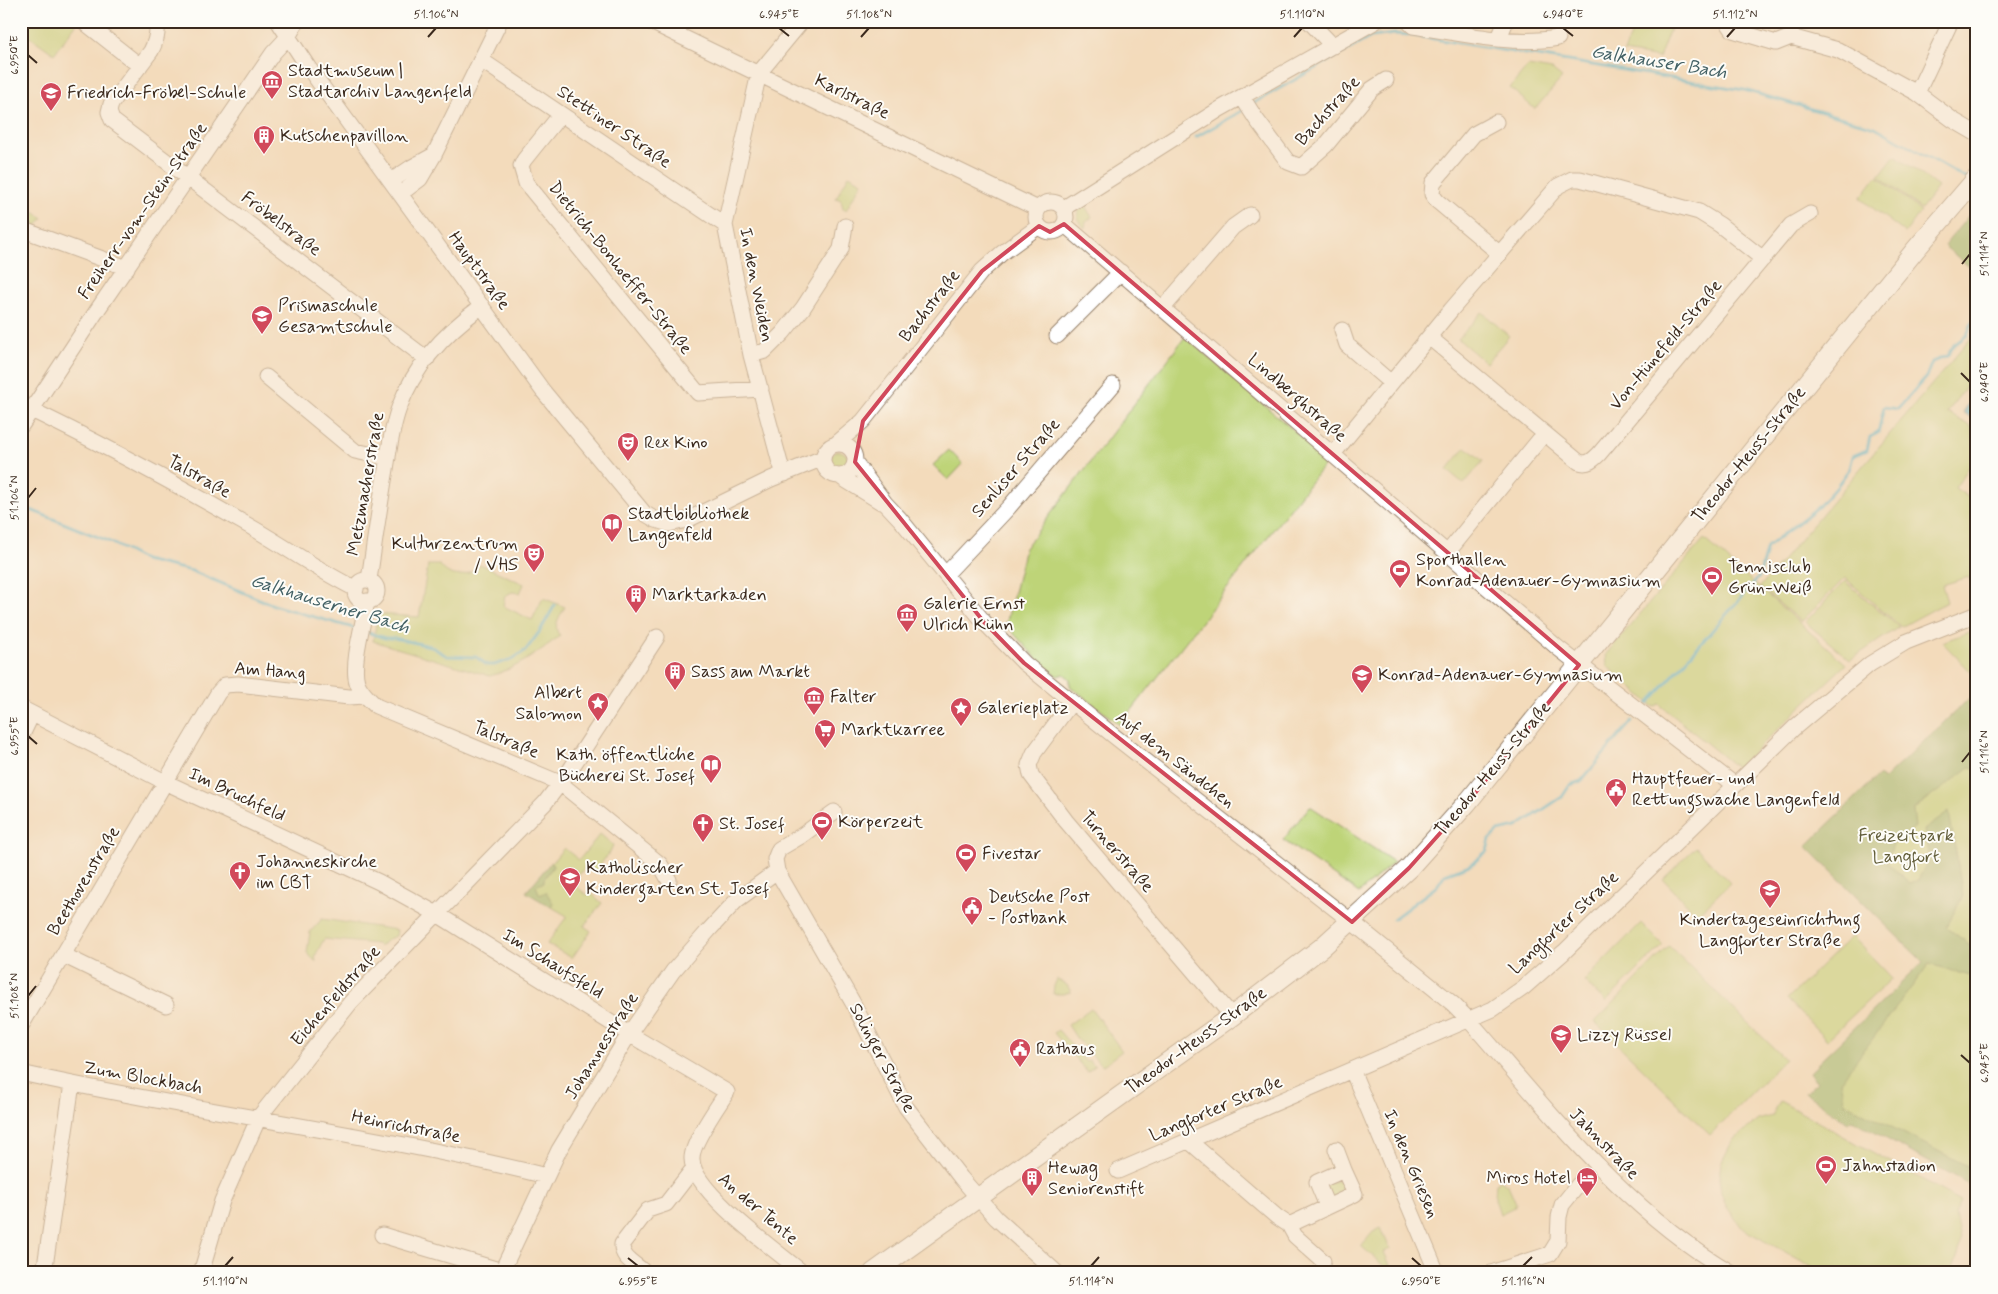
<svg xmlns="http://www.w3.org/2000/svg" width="1998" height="1294" font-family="Mynerve,sans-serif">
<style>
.green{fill:#bed478;stroke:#7c7f4b}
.forest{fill:#96b668;stroke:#687043}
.water{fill:#50b3cf;stroke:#466e76}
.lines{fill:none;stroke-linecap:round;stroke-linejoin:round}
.stream{stroke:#50b3cf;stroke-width:3}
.minor-casing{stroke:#97826c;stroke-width:17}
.major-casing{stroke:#97826c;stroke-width:21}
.minor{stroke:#fff;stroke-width:15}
.major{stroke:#fff;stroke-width:19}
.marked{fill:none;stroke:#d1495b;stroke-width:4;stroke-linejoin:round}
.ticks{fill:none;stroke:#3b2a1e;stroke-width:2}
.labels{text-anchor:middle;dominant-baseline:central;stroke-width:4;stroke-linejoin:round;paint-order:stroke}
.poi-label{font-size:18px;fill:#3b2a1e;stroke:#fdfcf7;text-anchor:start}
.street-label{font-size:18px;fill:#3b2a1e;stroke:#fdfcf7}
.park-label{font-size:18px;fill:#625d39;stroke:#fdfcf7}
.water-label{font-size:19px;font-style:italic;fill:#436165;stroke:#fdfcf7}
.neatline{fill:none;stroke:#3b2a1e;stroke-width:2}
.ticks-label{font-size:12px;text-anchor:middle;fill:#3b2a1e}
</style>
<rect width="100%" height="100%" fill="#fdfcf7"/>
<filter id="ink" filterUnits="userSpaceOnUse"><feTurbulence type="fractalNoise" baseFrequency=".02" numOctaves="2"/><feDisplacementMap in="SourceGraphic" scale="10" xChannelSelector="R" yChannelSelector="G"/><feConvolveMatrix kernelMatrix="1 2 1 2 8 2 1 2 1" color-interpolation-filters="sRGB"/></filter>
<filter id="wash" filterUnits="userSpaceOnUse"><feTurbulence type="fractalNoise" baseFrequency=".0096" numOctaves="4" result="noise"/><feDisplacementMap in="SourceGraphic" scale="20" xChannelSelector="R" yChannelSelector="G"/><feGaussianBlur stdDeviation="1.12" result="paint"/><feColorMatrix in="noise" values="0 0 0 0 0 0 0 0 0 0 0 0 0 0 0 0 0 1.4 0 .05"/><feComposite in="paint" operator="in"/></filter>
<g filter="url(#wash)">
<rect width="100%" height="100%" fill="#f3dbbb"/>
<path class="green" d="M21,21H75L77,23L54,54L21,30Z
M1637,21H1673L1659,58L1624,52Z
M1528,66L1552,70L1562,78L1535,109L1510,88Z
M1895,155L1938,187L1921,209L1879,176Z
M849,175L862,182L846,210L843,208L841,200L836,198Z
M1877,176L1921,211L1905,233L1860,198Z
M21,203L43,218L36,227L21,222Z
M1085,206L1092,217L1086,222L1085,228C1079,224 1077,219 1078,211Z
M1482,312L1509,336L1486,363L1458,339Z
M1977,331V371L1947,413L1971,426L1976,457L1955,488L1977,503V593L1975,594L1969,577L1942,585L1947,602L1901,627L1845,578L1801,622L1760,587Z
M1185,337L1328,460L1120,725L1070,686V679L1064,674L1057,676L1038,660L1006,625L1025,548Z
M1466,447L1483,461L1464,484L1447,470Z
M949,450L963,464L948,480L933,465Z
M830 460a9 9 0 1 1 18 0a9 9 0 1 1-18 0Z
M1704,539L1846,664L1737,768L1659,704L1654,707L1607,666L1606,654Z
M480,564L524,584L520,593L512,592L505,596L503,606L532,620L543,598L565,607C559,617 552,627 560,636C538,652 517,669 490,676L373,641L378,614L419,617L428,565H440C450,580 469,578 480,564Z
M1845,581L1899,627L1850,660L1805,622Z
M1977,629V678L1942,642Z
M1977,691V1178L1837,1106L1809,1072L1923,962L1806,846L1879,775L1883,780Z
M1310,806L1394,862L1359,893L1283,840Z
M600,834L613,845L610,852L600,865L601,867L598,871H593L586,866L572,883L587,895L590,892L602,903L584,926L591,931L572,958L547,944L567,916L526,892L564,848L579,860Z
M1696,847L1730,883L1697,915L1663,879Z
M322,919L397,930L396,936L388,939L380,947L377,944L324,939L315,956L316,962L307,953L310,932Z
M1641,923L1663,945L1606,1002L1584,981Z
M1852,936L1892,978L1827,1040L1787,999Z
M1669,946L1785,1059L1710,1135L1595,1022Z
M1057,979L1067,985L1071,992L1063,994H1053L1054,986Z
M1091,1008L1122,1051L1102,1066L1077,1039L1068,1025Z
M1058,1030L1086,1062L1089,1060L1095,1066L1087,1072L1054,1033Z
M1780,1101L1961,1201L1955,1215L1960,1239L1959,1252L1954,1266L1948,1273H1824L1743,1229L1726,1206L1721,1192L1719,1178L1721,1163L1733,1140L1758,1120L1772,1116Z
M1342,1179L1346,1192L1331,1198L1326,1186L1327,1183Z
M1500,1180L1508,1185L1516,1203L1514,1207L1500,1214L1495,1199L1496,1182Z
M1381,1228L1390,1249L1384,1252L1390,1265L1385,1267L1361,1246L1373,1232Z"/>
<path class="forest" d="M1977,205V273L1944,246Z
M1977,691V769L1970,767L1913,810L1915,827L1893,844L1887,863L1910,883L1918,880L1929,859L1924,830L1949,812L1963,896L1946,927L1977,950V978L1929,964L1840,1082L1845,1103L1975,1170L1969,1184L1852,1120L1848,1123L1805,1093L1817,1082L1809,1072L1923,962L1806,846L1879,775L1883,780Z
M551,862L554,865L544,879V882L536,886L540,895L546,892L553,903L551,907L526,892Z"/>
<path class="water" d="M1975,395L1977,396V422L1963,412Z"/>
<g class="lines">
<path class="stream" d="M1252,104L1371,37L1395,34L1410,35L1744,90L1875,127L1967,179
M1196,137L1245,109
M21,506L108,541L144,560L192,571L276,606L357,629
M366,632L385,638H394L430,646L447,656L476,657L487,665H494L513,659L526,650L540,631L555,605
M1648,704L1759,577L1767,547L1818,507L1837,486L1850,468L1853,456L1867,450L1870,437L1878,433L1884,407L1898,409L1926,377L1932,362L1947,356L1954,345L1967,335L1973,321L1977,320
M1393,919L1437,886L1445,874L1472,864L1487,851L1490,839L1498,831L1517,827L1562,797L1570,785L1581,781L1632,721"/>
</g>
</g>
<g filter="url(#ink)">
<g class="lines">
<g class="minor-casing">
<path id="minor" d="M83,21L140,66
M156,21C159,32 156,41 151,51L111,104L109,112L112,120L427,359
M278,21L308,67L543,391L644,513L656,520L669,524L687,520L771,479L823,458
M649,21L1038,209
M1309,21L1333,46
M1408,21L1413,26C1460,33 1511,46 1558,38
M1727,21L1733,30L1776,43L1791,37L1838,50L1917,93L1953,120L1977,134
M1499,38L1506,21
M481,60L725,225
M1917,93L1951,21
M1242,97L1256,119L1288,162L1301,167L1326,145L1372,89L1386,80
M561,114L524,160L521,166L526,183L698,393L761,389
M1496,122L1474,134L1433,183L1432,194L1437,201L1500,254
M391,181L412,167L434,155
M400,194L420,179L434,155L500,21
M1036 217a15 15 0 1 1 30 0a15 15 0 1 1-30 0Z
M1064,208L1220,109L1376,21
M1064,224L1558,648L1735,785
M21,229L127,268
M1163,308L1233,227L1250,215
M1342,330L1347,345L1391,383
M1057,336L1121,272
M1429,337L1579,462C1588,465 1593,460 1599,454L1791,225L1810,214
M751,355L765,351L783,333L803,308L841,249L845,226
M266,377L355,451L388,458
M21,405C99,442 176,484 251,527C286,547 319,571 356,589
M21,426L98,309L273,53L288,37L297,21
M836,444L863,421L982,271L1002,253L1039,226
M823 460a16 16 0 1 1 32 0a16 16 0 1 1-32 0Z
M1333,454L1451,310L1558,186L1572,179H1580L1699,212L1720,225L1763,259
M855,462L885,503L900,519L984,622L1024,663L1114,736L1352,922L1453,1004L1468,1019C1549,1111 1625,1211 1732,1273
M785,474L780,463L751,355L725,225L759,73L802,21
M839,476L881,502
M1448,552L1544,434
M946,574L1009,507L1113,385
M369,580C374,545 379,510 385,475C389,453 391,429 399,408C414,366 446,332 482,306
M355 591a11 11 0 1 1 22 0a11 11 0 1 1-22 0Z
M367,601C364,621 351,664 357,682C360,692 369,699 376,706L560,783L660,864L669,880
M1071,703L1034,753L1029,765L1031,775L1066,821L1232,1016
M21,708L165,782L379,882L437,914L629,1034L727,1092C718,1106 691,1144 692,1159C692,1191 778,1252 803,1273
M21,737L32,714
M834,812L801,836L779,849L775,859L777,871L853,1003L906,1107L961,1178L996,1218L1057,1273
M63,955L166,1005
M21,1026L218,693L225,685L238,684L349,697L365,696
M1352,1070L1437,1273
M21,1073C195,1112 373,1133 546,1176
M1189,1141L1277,1217L1289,1225L1355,1194L1344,1170L1317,1182L1327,1206
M1336,1149L1344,1170
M1118,1171L1493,1009L1523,988L1564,952L1794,728L1870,664L1906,642L1977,614
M1289,1225L1295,1236L1323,1261
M382,1235L502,1271
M643,1271C634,1263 621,1258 622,1244L648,1210L666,1204L693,1169
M44,1273L72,1084
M201,1273L222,1201L259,1117L351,1002L545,803L570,770L657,637
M501,1273L559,1150L629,1034L673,971L709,930L737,900L777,871
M1491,1273L1550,1254L1558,1241L1559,1217L1562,1205L1579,1184"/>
</g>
<g class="major-casing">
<path id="major" d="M873,1273L1232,1016L1321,948L1409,868L1467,803L1916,249L1977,178"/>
</g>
<use href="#minor" class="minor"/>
<use href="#major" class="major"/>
</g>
</g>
<path d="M0 0H1998V1294H0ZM1064,224L1579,665L1467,803L1409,868L1352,922L1024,663L984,622L855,462L863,421L982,271L1039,226L1050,232Z" fill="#f3dbbb" fill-opacity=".55" fill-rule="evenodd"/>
<path class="marked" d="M1064,224L1579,665L1467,803L1409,868L1352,922L1024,663L984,622L855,462L863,421L982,271L1039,226L1050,232Z"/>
<path class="ticks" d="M779,28L789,36M1563,28L1573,36M428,37L436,28M861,37L869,28M1294,37L1302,28M1727,37L1735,28M28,55L37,63M1962,264L1970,254M1961,373L1970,382M28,498L36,488M28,736L37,744M1962,762L1970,752M28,996L36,986M1961,1055L1970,1063M628,1258L638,1266M1412,1258L1421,1266M225,1266L233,1257M1091,1266L1099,1257M1523,1266L1532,1257"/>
<defs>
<g id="museum-pin" transform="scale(1.125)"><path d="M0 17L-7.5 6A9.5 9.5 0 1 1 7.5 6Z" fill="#d1495b" stroke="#fdfcf7"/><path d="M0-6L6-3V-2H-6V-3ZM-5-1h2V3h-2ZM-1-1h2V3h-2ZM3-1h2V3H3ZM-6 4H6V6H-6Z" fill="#fff"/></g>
<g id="school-pin" transform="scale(1.125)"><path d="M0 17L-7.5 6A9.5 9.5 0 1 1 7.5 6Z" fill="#d1495b" stroke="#fdfcf7"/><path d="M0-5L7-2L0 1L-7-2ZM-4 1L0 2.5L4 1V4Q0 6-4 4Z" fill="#fff"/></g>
<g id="building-pin" transform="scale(1.125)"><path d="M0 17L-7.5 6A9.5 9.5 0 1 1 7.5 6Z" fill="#d1495b" stroke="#fdfcf7"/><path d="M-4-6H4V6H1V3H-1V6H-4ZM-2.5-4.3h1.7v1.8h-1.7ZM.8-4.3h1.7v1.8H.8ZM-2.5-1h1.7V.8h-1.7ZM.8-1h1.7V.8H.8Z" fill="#fff"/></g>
<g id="theatre-pin" transform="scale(1.125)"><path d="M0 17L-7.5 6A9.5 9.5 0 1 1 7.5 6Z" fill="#d1495b" stroke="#fdfcf7"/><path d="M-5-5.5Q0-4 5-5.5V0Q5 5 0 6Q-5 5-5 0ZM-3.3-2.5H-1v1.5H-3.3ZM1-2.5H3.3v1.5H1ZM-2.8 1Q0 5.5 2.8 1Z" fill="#fff"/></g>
<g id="library-pin" transform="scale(1.125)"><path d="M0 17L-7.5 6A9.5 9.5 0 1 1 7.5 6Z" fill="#d1495b" stroke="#fdfcf7"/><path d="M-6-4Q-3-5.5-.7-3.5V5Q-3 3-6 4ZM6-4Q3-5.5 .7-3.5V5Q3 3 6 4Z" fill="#fff"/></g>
<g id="stadium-pin" transform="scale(1.125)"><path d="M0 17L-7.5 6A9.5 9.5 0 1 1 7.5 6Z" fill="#d1495b" stroke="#fdfcf7"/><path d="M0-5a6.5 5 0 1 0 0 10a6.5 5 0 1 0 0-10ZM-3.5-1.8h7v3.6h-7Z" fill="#fff"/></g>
<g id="sight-pin" transform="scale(1.125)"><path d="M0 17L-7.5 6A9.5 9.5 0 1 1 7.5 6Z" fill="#d1495b" stroke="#fdfcf7"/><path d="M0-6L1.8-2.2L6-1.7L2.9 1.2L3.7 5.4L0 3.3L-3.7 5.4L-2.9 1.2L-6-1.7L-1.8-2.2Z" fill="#fff"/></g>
<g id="supermarket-pin" transform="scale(1.125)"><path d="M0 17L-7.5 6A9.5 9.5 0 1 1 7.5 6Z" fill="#d1495b" stroke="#fdfcf7"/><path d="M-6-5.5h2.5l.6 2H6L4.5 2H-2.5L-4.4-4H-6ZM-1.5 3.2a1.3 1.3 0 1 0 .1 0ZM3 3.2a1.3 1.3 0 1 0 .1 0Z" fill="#fff"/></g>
<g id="civic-pin" transform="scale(1.125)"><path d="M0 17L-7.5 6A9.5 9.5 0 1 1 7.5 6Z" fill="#d1495b" stroke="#fdfcf7"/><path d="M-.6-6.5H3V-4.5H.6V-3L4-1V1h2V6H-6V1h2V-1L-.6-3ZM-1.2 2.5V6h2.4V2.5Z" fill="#fff"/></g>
<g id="church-pin" transform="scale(1.125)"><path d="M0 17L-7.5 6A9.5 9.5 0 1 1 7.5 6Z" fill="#d1495b" stroke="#fdfcf7"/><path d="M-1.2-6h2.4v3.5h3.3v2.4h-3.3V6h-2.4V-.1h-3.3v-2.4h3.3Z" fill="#fff"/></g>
<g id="hotel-pin" transform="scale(1.125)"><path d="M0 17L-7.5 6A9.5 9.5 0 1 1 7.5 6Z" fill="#d1495b" stroke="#fdfcf7"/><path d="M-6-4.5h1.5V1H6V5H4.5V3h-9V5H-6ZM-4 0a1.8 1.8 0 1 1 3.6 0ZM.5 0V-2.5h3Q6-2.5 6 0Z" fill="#fff"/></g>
</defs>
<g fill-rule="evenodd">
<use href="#museum-pin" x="272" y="81"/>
<use href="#school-pin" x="51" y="93"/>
<use href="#building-pin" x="264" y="136"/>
<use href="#school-pin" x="262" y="316"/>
<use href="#theatre-pin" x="628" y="443"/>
<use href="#library-pin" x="612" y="524"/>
<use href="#theatre-pin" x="534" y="554"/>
<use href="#stadium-pin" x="1400" y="570"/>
<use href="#stadium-pin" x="1712" y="577"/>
<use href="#building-pin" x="636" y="595"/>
<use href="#museum-pin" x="907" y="614"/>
<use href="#building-pin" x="675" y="672"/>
<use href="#school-pin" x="1362" y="675"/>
<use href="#museum-pin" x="814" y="697"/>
<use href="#sight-pin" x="598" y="703"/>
<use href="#sight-pin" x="961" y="708"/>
<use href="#supermarket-pin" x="825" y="730"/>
<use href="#library-pin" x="711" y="765"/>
<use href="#civic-pin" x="1616" y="789"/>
<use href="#stadium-pin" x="822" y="822"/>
<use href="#church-pin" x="703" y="824"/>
<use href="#stadium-pin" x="966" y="854"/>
<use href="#church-pin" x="240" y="872"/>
<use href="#school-pin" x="570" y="878"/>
<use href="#school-pin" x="1770" y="890"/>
<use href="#civic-pin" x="972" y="907"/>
<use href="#school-pin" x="1561" y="1035"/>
<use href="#civic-pin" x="1020" y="1049"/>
<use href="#stadium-pin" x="1826" y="1166"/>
<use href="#building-pin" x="1032" y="1178"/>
<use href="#hotel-pin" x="1587" y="1178"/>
</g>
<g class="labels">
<g class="poi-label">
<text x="288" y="71">Stadtmuseum |<tspan x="288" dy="21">Stadtarchiv Langenfeld</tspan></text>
<text x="67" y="93">Friedrich-Fröbel-Schule</text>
<text x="280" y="136">Kutschenpavillon</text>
<text x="278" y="306">Prismaschule<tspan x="278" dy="21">Gesamtschule</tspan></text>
<text x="644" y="443">Rex Kino</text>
<text x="628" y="514">Stadtbibliothek<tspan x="628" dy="21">Langenfeld</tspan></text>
<text x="518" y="544" text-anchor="end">Kulturzentrum<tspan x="518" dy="21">/ VHS</tspan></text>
<text x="1416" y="560">Sporthallen<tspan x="1416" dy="21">Konrad-Adenauer-Gymnasium</tspan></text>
<text x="1728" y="567">Tennisclub<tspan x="1728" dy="21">Grün-Weiß</tspan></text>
<text x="652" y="595">Marktarkaden</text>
<text x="923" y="604">Galerie Ernst<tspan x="923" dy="21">Ulrich Kühn</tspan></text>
<text x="691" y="672">Sass am Markt</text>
<text x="1378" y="675">Konrad-Adenauer-Gymnasium</text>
<text x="582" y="693" text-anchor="end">Albert<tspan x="582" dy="21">Salomon</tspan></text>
<text x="830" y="697">Falter</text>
<text x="977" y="708">Galerieplatz</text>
<text x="841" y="730">Marktkarree</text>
<text x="695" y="755" text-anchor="end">Kath. öffentliche<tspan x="695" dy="21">Bücherei St. Josef</tspan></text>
<text x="1632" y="779">Hauptfeuer- und<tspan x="1632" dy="21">Rettungswache Langenfeld</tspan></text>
<text x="838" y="822">Körperzeit</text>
<text x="719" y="824">St. Josef</text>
<text x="982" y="854">Fivestar</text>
<text x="256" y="862">Johanneskirche<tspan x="256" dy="21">im CBT</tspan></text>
<text x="586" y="868">Katholischer<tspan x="586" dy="21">Kindergarten St. Josef</tspan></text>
<text x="988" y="897">Deutsche Post<tspan x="988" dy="21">- Postbank</tspan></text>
<text x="1770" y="920" text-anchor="middle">Kindertageseinrichtung<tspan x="1770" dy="21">Langforter Straße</tspan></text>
<text x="1577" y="1035">Lizzy Rüssel</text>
<text x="1036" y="1049">Rathaus</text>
<text x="1842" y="1166">Jahnstadion</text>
<text x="1048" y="1168">Hewag<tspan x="1048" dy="21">Seniorenstift</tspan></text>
<text x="1571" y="1178" text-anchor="end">Miros Hotel</text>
</g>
<g class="street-label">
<text transform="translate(852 97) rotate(26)">Karlstraße</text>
<text transform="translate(1328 111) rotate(-48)">Bachstraße</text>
<text transform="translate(614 127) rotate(34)">Stettiner Straße</text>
<text transform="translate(143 211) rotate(-55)">Freiherr-vom-Stein-Straße</text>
<text transform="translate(281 224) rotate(37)">Fröbelstraße</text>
<text transform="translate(620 268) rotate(51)">Dietrich-Bonhoeffer-Straße</text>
<text transform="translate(479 271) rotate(54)">Hauptstraße</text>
<text transform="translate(756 285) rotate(79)">In den Weiden</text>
<text transform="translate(930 306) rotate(-52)">Bachstraße</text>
<text transform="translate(1666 345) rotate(-50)">Von-Hünefeld-Straße</text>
<text transform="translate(1297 398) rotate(41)">Lindberghstraße</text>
<text transform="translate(1749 455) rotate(-51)">Theodor-Heuss-Straße</text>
<text transform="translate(1016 468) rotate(-49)">Senliser Straße</text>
<text transform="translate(199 477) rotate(29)">Talstraße</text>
<text transform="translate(366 484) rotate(-80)">Metzmacherstraße</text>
<text transform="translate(270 671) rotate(4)">Am Hang</text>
<text transform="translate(506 740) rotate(23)">Talstraße</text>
<text transform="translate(1175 760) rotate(38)">Auf dem Sändchen</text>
<text transform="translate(1493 769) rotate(-50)">Theodor-Heuss-Straße</text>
<text transform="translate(237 795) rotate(25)">Im Bruchfeld</text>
<text transform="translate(1117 852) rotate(49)">Turnerstraße</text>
<text transform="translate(84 881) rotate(-59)">Beethovenstraße</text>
<text transform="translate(1564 923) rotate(-43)">Langforter Straße</text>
<text transform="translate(553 964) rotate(32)">Im Schaufsfeld</text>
<text transform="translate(336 996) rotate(-49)">Eichenfeldstraße</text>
<text transform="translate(1196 1041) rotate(-36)">Theodor-Heuss-Straße</text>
<text transform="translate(602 1046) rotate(-58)">Johannesstraße</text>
<text transform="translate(882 1058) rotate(62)">Solinger Straße</text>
<text transform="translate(143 1078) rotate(10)">Zum Blockbach</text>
<text transform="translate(1216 1109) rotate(-23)">Langforter Straße</text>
<text transform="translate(406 1127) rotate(11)">Heinrichstraße</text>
<text transform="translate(1604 1144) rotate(46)">Jahnstraße</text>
<text transform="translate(1411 1164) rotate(67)">In den Griesen</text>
<text transform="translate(758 1209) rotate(41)">An der Tente</text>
</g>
<g class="park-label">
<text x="1906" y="836">Freizeitpark<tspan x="1906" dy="21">Langfort</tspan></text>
</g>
<g class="water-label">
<text transform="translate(1659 62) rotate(9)">Galkhauser Bach</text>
<text transform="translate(330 604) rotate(17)">Galkhauserner Bach</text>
</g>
</g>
<rect width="1998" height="1294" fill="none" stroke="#fdfcf7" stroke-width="55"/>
<rect x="28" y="28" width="1942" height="1238" class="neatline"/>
<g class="ticks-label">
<text x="436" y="18">51.106°N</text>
<text x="779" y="18">6.945°E</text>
<text x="869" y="18">51.108°N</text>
<text x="1302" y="18">51.110°N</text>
<text x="1563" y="18">6.940°E</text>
<text x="1735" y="18">51.112°N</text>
<text transform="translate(14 55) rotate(-90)" y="4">6.950°E</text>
<text transform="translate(1984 254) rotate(-90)" y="4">51.114°N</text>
<text transform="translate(1984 382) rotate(-90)" y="4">6.940°E</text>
<text transform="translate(14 498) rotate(-90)" y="4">51.106°N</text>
<text transform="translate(14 736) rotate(-90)" y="4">6.955°E</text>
<text transform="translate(1984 752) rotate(-90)" y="4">51.116°N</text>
<text transform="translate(14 996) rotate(-90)" y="4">51.108°N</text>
<text transform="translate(1984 1063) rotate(-90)" y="4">6.945°E</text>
<text x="225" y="1285">51.110°N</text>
<text x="638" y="1285">6.955°E</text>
<text x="1091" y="1285">51.114°N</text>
<text x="1421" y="1285">6.950°E</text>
<text x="1523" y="1285">51.116°N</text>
</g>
</svg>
